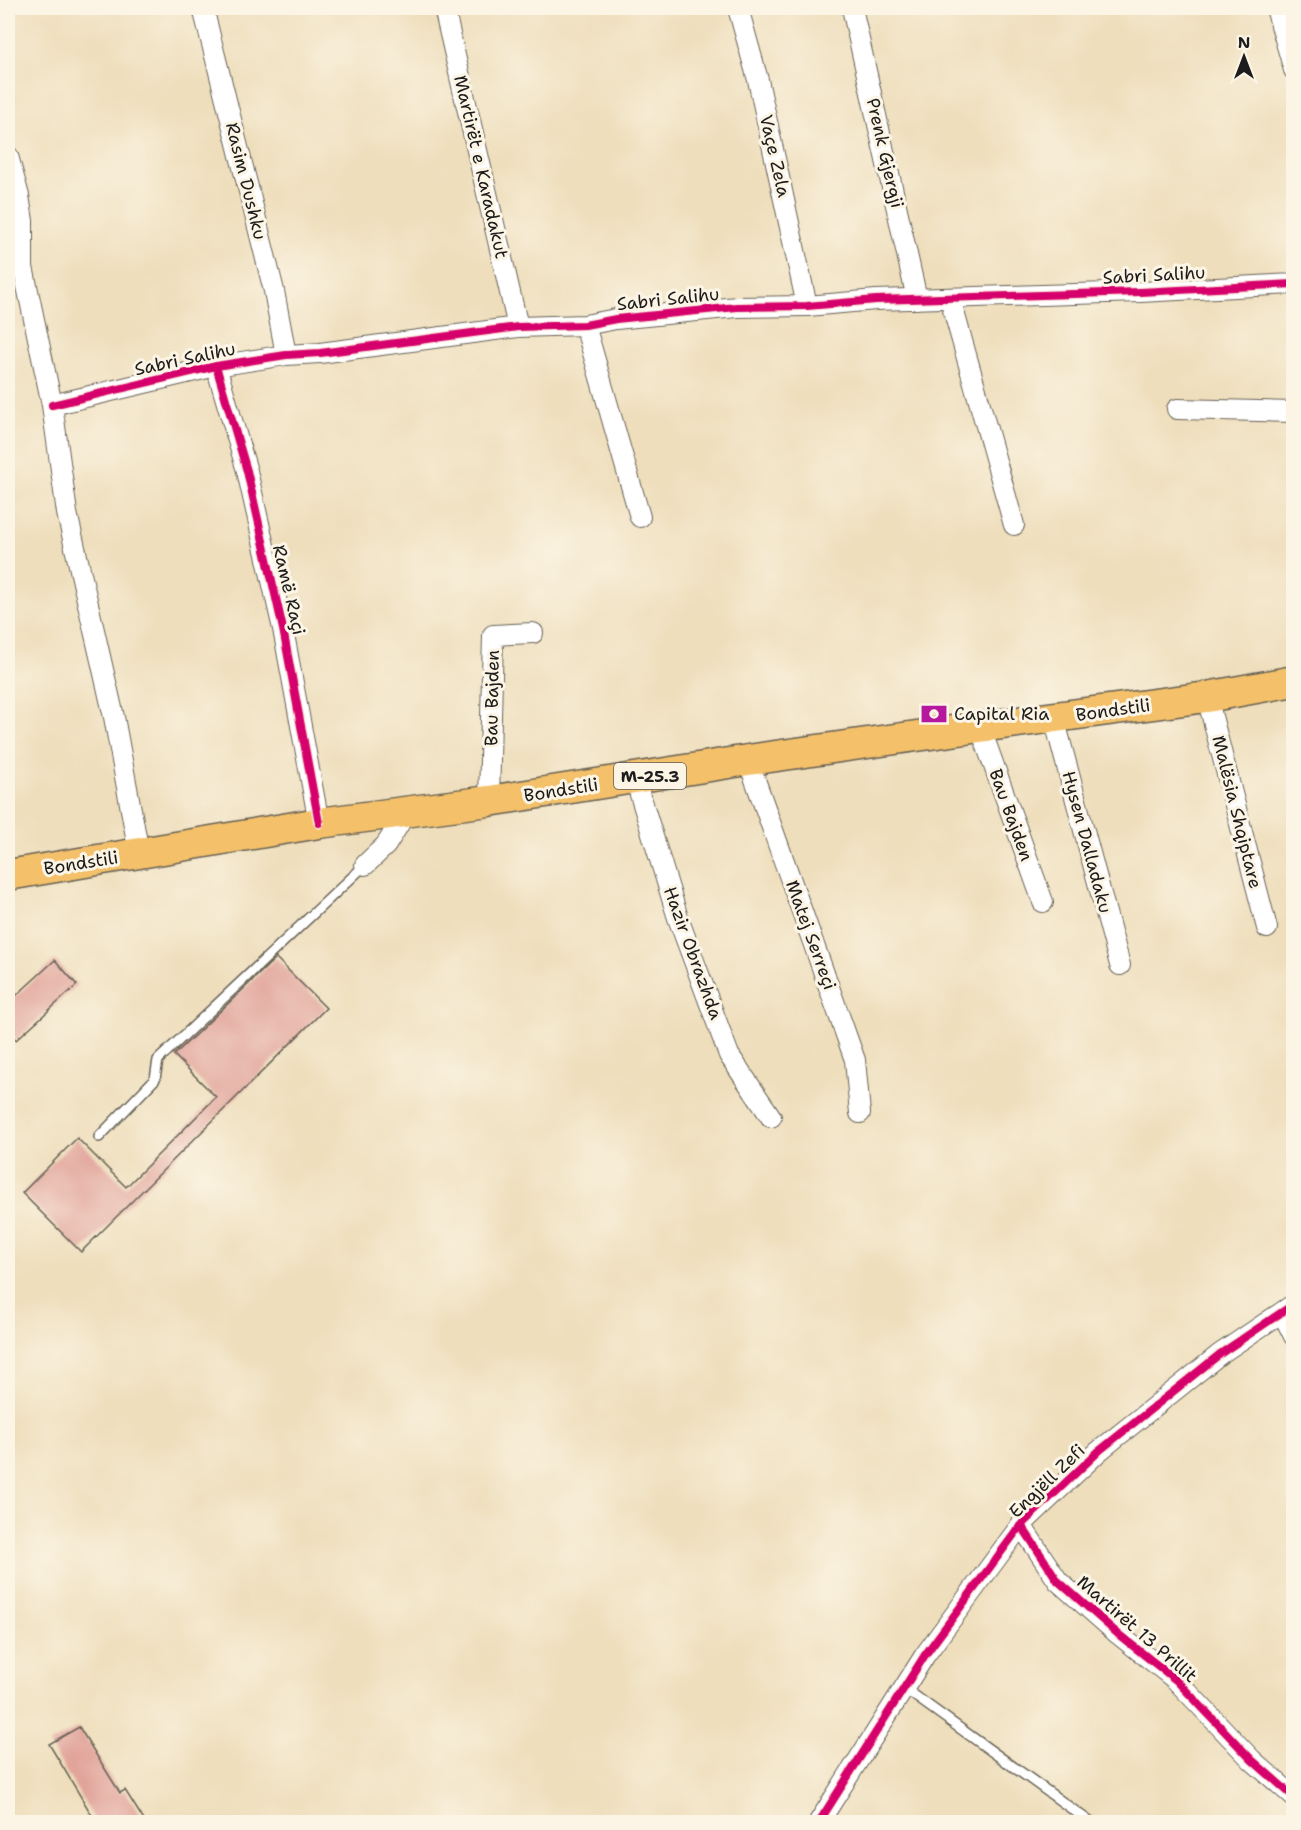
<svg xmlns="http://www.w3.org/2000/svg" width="1301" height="1830" font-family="'Shantell Sans',sans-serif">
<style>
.building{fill:#e1a39a}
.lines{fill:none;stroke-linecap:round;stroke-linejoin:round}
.lane-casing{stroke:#666054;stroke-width:12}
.street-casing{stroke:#666054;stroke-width:22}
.primary-casing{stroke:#666054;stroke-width:33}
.lane{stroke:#fff;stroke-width:9}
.street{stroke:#fff;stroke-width:20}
.primary{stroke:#f4c16b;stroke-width:30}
.cycleway-casing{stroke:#fcf5e5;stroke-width:11}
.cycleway{stroke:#d6006c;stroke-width:8}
.labels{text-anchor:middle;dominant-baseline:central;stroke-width:6;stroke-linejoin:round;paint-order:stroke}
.shield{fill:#fcf5e5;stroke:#5f5d58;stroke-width:1.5}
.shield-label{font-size:16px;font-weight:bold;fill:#1c1c1c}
.street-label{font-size:18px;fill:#1c1c1c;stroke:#fcf5e5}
.poi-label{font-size:18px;fill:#1c1c1c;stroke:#fcf5e5;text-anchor:start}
</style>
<rect width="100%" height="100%" fill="#fcf5e5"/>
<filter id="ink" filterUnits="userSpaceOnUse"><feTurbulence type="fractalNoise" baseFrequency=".0167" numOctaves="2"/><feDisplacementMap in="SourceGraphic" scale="12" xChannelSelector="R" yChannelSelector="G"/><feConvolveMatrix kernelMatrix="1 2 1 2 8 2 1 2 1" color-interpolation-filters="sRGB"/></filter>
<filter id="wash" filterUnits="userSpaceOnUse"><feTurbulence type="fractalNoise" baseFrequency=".008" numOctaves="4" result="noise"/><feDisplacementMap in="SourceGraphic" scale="24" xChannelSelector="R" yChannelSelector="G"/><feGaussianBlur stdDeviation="1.35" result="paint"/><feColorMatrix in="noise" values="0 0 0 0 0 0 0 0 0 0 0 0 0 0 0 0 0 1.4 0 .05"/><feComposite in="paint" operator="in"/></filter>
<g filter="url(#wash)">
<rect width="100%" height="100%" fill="#eedebc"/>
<g id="blocks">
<path class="building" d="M276,958L326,1008L81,1252L22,1193L77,1138L126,1187L216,1097L174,1055Z
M55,960L77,985L16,1040L8,1030V1003Z
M79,1727L120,1793L125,1790L145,1822H96L49,1744Z"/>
</g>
</g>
<g filter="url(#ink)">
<use href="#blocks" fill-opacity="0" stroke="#666054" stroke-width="1.5"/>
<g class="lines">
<g class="lane-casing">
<path id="lane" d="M99,1137L155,1079L158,1060L365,865
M904,1688L1090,1822"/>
</g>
<g class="street-casing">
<path id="street" d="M203,8L274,291L286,355
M444,8L518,327
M738,8L758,80L807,306
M852,8L917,299
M1276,8L1294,70
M8,156L19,196L23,221V267L52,405L67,513L114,717L139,853
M950,298L1014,525
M585,325L640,517
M216,366L247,471L283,629L319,823
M52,405L216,366L286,355L320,353L518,327L585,325L616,319L737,307L807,306L876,300L1140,292L1294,284
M1177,409L1294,412
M1207,697L1267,928
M1054,718L1120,965
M980,727L1043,902
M748,760L855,1060L860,1113
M635,778L678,918L729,1055L771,1117
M489,801L493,635L533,633
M365,865L386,845L407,811
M1282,1312L1294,1336
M1021,1525L1058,1581L1118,1634L1176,1680L1252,1760L1294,1797
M819,1822L925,1655L1021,1525L1099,1451L1220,1354L1294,1304"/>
</g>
<g class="primary-casing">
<path id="primary" d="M8,875L319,823L489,801L748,760L980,727L1207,697L1294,681"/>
</g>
<use href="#lane" class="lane"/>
<use href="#street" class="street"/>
<use href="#primary" class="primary"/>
<g class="cycleway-casing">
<path id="cycleway" d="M216,366L247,471L283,629L319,823
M52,405L216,366L286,355L320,353L518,327L585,325L616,319L737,307L807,306L876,300L1140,292L1294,284
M1021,1525L1058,1581L1118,1634L1176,1680L1252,1760L1294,1797
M819,1822L925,1655L1021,1525L1099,1451L1220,1354L1294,1304"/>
</g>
<use href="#cycleway" class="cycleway"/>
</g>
</g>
<defs>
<g id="bank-bare" transform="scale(2.07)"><path d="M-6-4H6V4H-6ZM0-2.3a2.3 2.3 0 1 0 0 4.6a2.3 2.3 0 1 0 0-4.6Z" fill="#b5179e" stroke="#fcf5e5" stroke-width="2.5" paint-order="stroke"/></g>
</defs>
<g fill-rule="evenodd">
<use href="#bank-bare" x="934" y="714"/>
</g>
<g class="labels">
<rect class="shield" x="614" y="763" width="72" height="26" rx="4.5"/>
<g class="shield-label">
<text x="650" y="776">M-25.3</text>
</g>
<g class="street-label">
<text transform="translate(885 153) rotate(77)">Prenk Gjergji</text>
<text transform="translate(775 156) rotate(77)">Vaçe Zela</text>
<text transform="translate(481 167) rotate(77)">Martirët e Karadakut</text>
<text transform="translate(246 181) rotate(76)">Rasim Dushku</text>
<text transform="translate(1154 275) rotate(-3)">Sabri Salihu</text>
<text transform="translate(668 299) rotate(-6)">Sabri Salihu</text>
<text transform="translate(185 359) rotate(-12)">Sabri Salihu</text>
<text transform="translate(289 590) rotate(77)">Ramë Raçi</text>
<text transform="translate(492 698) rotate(-89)">Bau Bajden</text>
<text transform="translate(1113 710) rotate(-8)">Bondstili</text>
<text transform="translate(561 790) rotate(-9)">Bondstili</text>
<text transform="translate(1237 812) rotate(76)">Malësia Shqiptare</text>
<text transform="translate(1011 815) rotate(70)">Bau Bajden</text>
<text transform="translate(1087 842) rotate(75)">Hysen Dalladaku</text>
<text transform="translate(81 863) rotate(-9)">Bondstili</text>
<text transform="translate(811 935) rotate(70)">Matej Serreçi</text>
<text transform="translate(693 953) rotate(70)">Hazir Obrazhda</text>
<text transform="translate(1047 1481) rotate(-44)">Engjëll Zefi</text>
<text transform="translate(1137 1629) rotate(41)">Martirët 13 Prillit</text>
</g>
<g class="poi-label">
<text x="954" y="714">Capital Ria</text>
</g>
</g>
<rect width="1301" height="1830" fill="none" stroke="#fcf5e5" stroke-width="30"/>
<g transform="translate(1244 57)" stroke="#fcf5e5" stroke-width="4.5" paint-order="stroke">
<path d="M0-4.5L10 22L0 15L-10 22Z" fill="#1c1c1c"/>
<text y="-9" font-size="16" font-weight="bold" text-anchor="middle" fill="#1c1c1c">N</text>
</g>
</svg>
